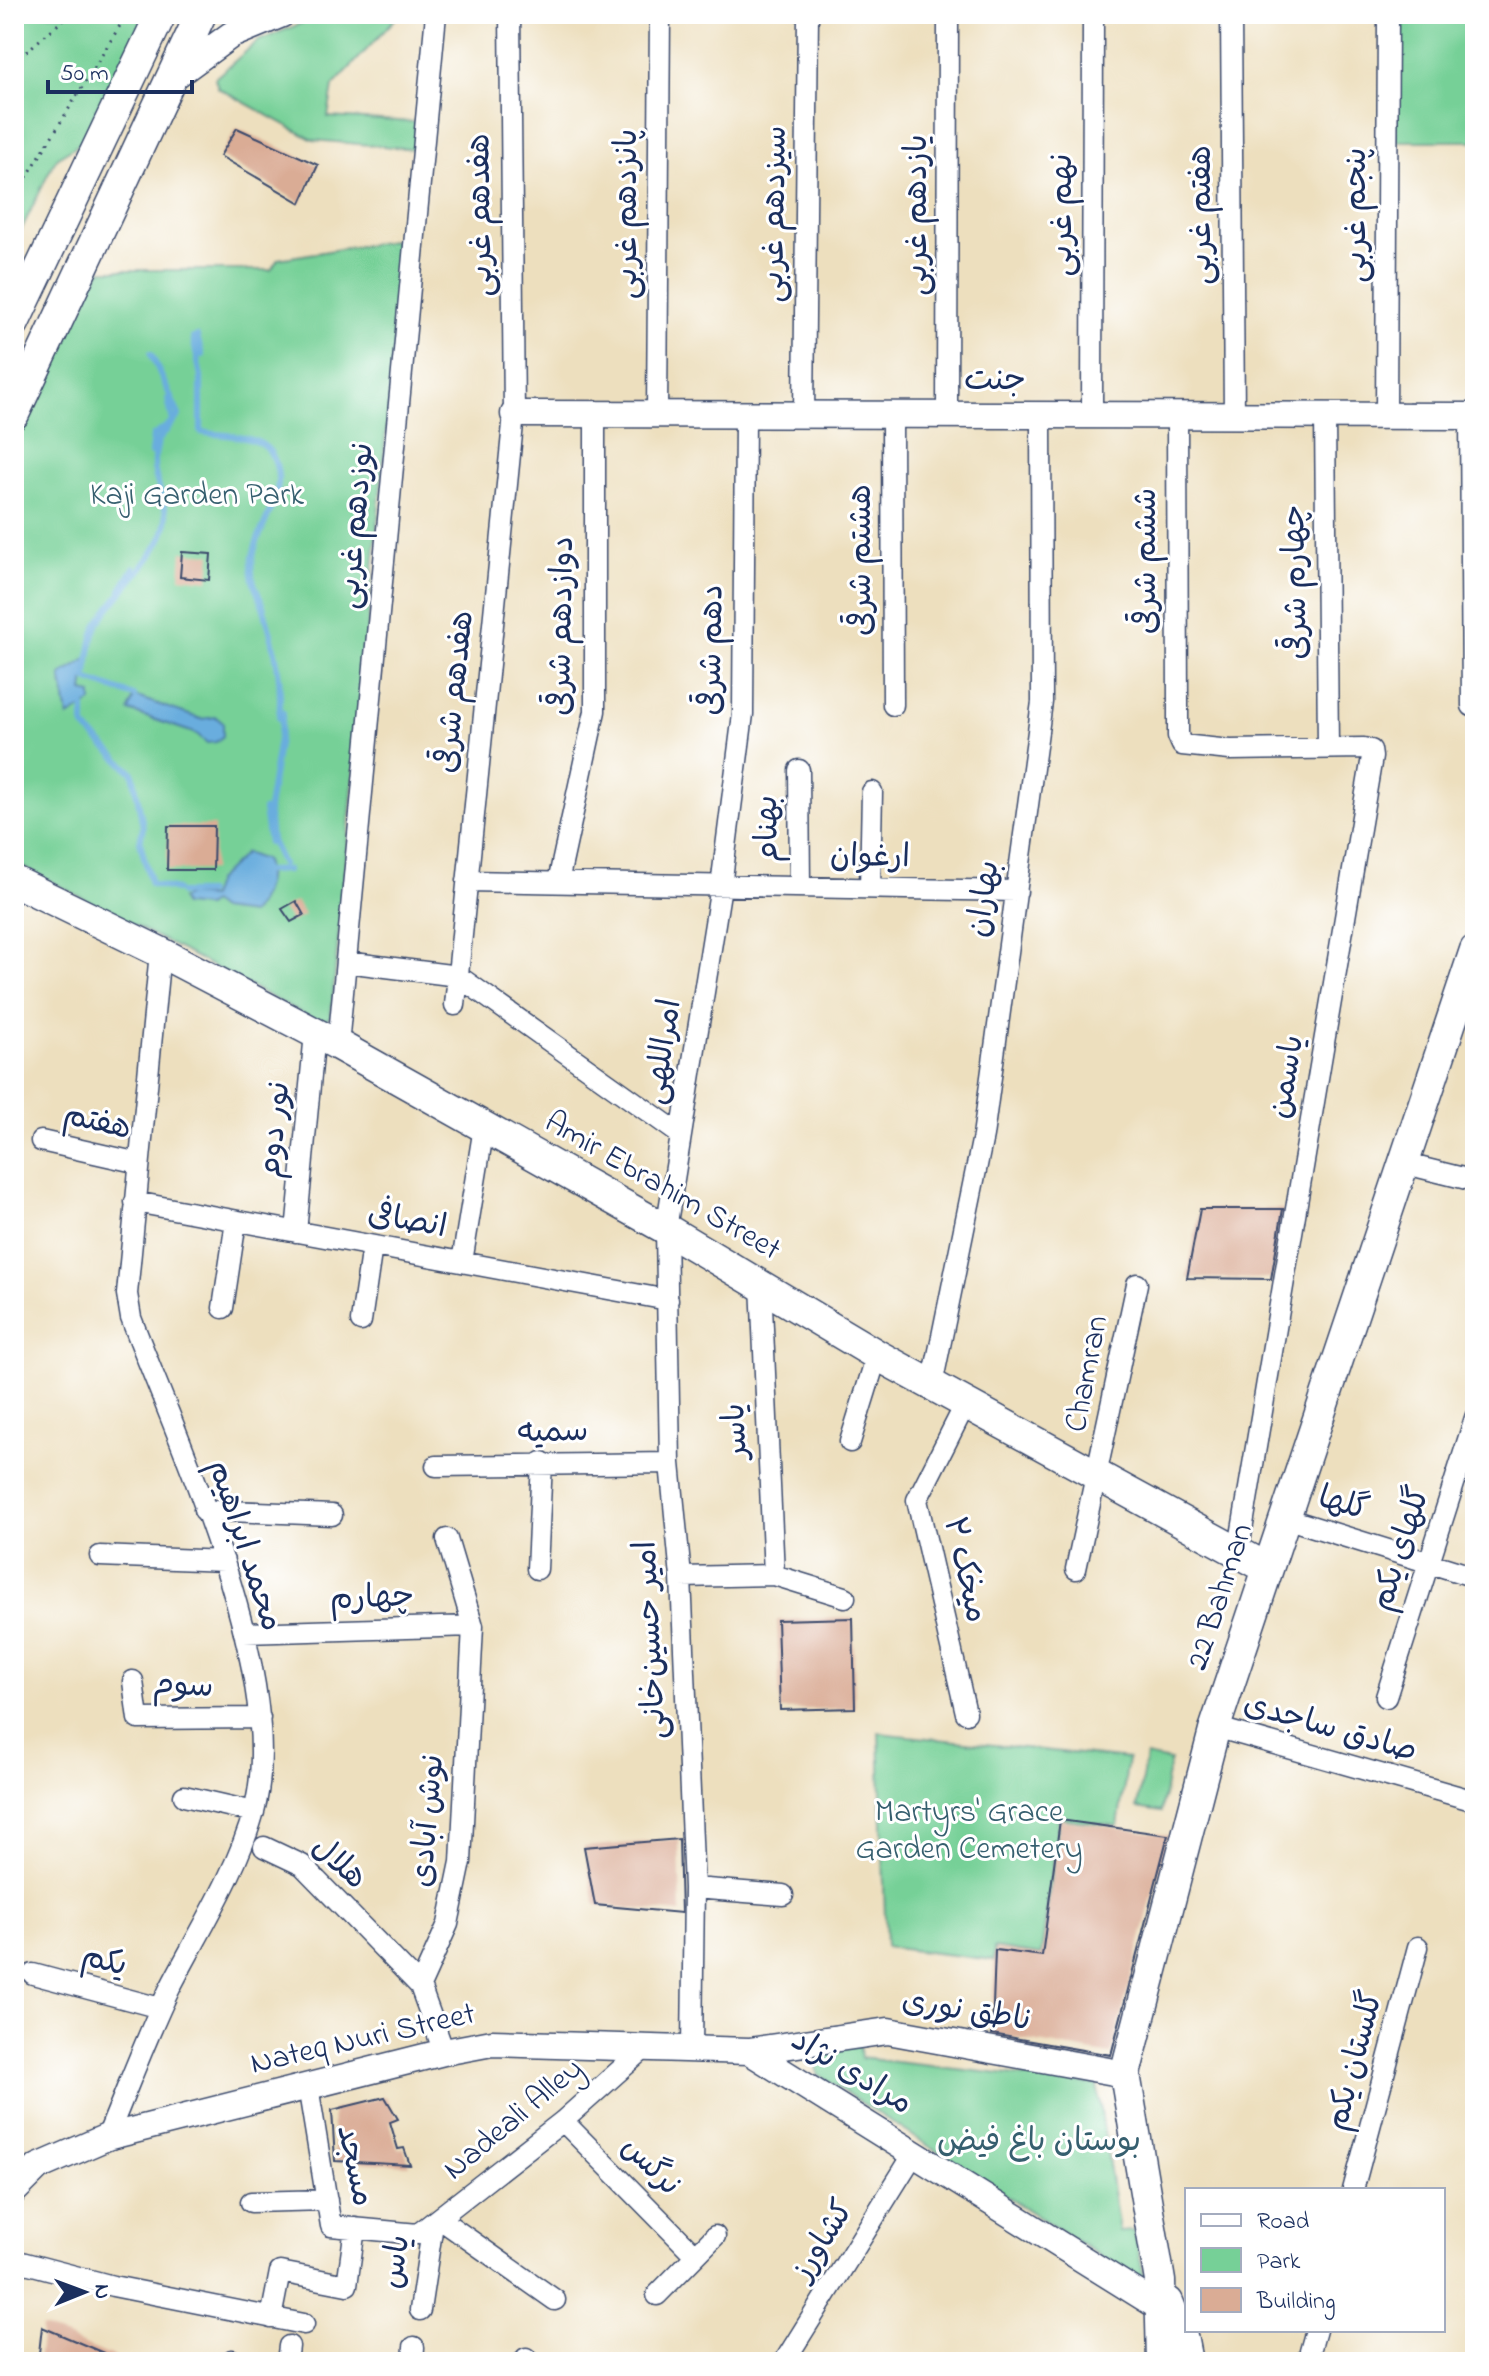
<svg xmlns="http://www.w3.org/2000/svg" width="1489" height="2376" font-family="'Indie Flower','Playpen Sans Arabic',sans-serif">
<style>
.green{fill:#76d097;stroke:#48807a;stroke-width:2}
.water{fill:#69adde;stroke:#426e9e;stroke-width:2}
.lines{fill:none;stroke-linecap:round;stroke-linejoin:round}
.stream{stroke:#69adde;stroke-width:6}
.building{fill:#daac95}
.minor-casing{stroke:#3a496c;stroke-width:23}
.tertiary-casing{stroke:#3a496c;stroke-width:29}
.secondary-casing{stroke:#3a496c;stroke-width:33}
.path{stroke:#3a496c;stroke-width:3;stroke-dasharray:2 6;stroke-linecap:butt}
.minor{stroke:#fff;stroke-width:20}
.tertiary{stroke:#fff;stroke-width:26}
.secondary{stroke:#fff;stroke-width:30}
.labels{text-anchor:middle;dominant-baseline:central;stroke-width:6;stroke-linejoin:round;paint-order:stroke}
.street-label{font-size:32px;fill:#1b2f5e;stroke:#fff}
.park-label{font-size:32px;fill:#365f6f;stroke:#fff}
</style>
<rect width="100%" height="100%" fill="#fff"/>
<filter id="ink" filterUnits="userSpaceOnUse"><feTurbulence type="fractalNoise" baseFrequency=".0125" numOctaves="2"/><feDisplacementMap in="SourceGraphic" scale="16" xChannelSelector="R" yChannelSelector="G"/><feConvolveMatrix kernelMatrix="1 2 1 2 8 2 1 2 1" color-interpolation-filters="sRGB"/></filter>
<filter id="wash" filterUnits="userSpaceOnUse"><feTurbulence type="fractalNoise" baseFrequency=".006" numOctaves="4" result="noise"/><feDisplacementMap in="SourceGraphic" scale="32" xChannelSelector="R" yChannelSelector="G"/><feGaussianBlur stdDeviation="1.8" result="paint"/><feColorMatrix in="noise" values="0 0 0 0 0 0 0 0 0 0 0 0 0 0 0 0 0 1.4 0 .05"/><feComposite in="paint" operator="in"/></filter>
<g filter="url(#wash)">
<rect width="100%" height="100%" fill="#eddfbe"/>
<path class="green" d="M14,14H146L82,142L58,157L52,166L14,245Z
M397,17L333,86L328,117L415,122V149L313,140L218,88L215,78L258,41L314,18Z
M1396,17L1475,18V141H1396Z
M404,239L331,1015L322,1024L14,862V442L100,270H271L278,259Z
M879,1733L1128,1759L1118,1826L1059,1818L1041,1955L994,1948V1960L886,1947Z
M1146,1756L1170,1761L1161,1812L1137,1808Z
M859,2042L861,2058L1097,2085L1119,2231L1134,2230L1146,2286L817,2074L816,2046Z"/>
<path class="water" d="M87,659L83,692L92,694V702L68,717L61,675Z
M134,696L201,719L216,717L223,723V736L216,742L207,743L197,734L129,711Z
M245,853L264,860C273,877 262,901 251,914L220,910L211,903L206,907L183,905L181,899L187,895L210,897L216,881Z"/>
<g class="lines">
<path class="stream" d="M197,336L202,355
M193,338L201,377V432C220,436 258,434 270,452C297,494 248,530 252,574C253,585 261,599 264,609C275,646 283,680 279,718
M151,354L179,415L158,441L155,456
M151,453L153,436L173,422L168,399
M121,590L134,568
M134,696L86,679C89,662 90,639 98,624C113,599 155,558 164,532C173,507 152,484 154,460
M84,707V727L133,773L143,827L140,842L151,884L176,890
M264,810L269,843
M282,864L271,841L268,809L283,713
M268,871L287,870
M181,893H207"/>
</g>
<g id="blocks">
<path class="building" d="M237,128L318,165L301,203L220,156Z
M182,552L211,554L209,580L180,577Z
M168,826H214L213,870H167Z
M296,901L304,915L291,922L282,909Z
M1200,1209H1283L1271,1279L1187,1278Z
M853,1618L855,1708L780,1710L777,1620Z
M1060,1820L1168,1835L1111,2055L992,2034L995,1950L1042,1956Z
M679,1839L681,1913L595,1905L584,1847Z
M385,2097L398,2119L390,2122L398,2149L404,2148L410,2165L335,2161L332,2110Z
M42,2327L125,2362H38Z"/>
</g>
</g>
<g filter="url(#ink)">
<use href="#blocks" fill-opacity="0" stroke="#3a496c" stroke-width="2"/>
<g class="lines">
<g class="minor-casing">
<path id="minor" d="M1231,14L1234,416
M657,415L660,14
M804,415L808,14
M892,415L893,705
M947,415L948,14
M1092,415L1093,14
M1177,416L1178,707V736L1182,745L1230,750L1364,748L1371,750L1372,757L1238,1554
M1325,416L1328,748
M1386,416L1388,14
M1470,416L1472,706
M799,770L800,887
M467,881L1017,891
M558,882L595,711V415
M870,888L872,792
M346,962L458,976L681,1135
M455,1005L514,414L510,14
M338,1045L436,14
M41,1141L139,1163
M1402,1163L1475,1181
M135,1202L668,1300
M296,1232L315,1033
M462,1262L484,1127
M761,1284L774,1575
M223,1308L236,1221
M361,1321L372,1246
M932,1385L983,1136L1042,702L1041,415
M966,1403L917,1500L966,1713
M850,1442L877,1355
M436,1466L670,1463
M204,1510L332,1515
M1285,1518L1475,1577
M447,1539L473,1626
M100,1556L224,1561
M537,1569L542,1462
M1076,1569L1137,1284
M681,1577L774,1575L845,1597
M244,1633L473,1626L461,1862L448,1924L420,1986
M133,1681L138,1719L260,1718
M1386,1697L1475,1418
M1215,1727L1475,1801
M184,1796L254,1812
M264,1847L302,1865L420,1986L444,2052
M694,1888L783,1895
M33,1974L160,2008
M692,2048L694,1888L681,1577L670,1463L666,1229L721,886L743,714L745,415
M308,2086L331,2226L418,2234L563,2121L646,2047
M563,2121L695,2255
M107,2137C128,2087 147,2035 171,1986C200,1930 237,1872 254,1811C290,1679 179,1444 131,1318L127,1294L160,952
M1353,2190L1418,1947
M251,2202L327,2200
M440,2219L555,2300
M14,2260L113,2286L304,2324
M657,2295L715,2236
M420,2310L433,2224
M271,2318L280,2272L347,2285L355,2228
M232,2362V2360
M287,2362L289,2346
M413,2362L414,2347
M524,2362L526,2358
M784,2362L915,2152
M1307,2362L1316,2330"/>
</g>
<g class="tertiary-casing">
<path id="tertiary" d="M172,78L231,35L282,14
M514,414L1475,416
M749,2051L1161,2308
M14,2191L38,2167L107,2137L444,2052L492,2043L749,2051L888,2031L1125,2074"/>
</g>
<g class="secondary-casing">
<path id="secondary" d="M14,323L161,14
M14,414L201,14
M14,881L160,952L338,1045L666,1229L877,1355L1267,1568
M1168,2302L1182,2336L1187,2362
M1162,2362L1160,2281L1125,2074L1215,1727L1475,950"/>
</g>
<path class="path" d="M14,62L70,14
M14,198L124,19L133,20"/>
<use href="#minor" class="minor"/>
<use href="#tertiary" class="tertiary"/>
<use href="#secondary" class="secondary"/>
</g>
</g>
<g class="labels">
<g class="street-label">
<text transform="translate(628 214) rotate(-90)">پانزدهم غربی</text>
<text transform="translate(776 214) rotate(-89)">سیزدهم غربی</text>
<text transform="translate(482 215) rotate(-91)">هفدهم غربی</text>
<text transform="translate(918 215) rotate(-90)">یازدهم غربی</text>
<text transform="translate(1063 215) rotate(-90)">نهم غربی</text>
<text transform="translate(1202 215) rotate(-90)">هفتم غربی</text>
<text transform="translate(1357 215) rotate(-90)">پنجم غربی</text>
<text x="995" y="381">جنت</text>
<text transform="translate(357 526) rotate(-85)">نوزدهم غربی</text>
<text transform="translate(862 560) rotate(-90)">هشتم شرقی</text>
<text transform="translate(1147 561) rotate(-90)">ششم شرقی</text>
<text transform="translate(1297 582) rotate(-91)">چهارم شرقی</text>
<text transform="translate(563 626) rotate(-89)">دوازدهم شرقی</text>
<text transform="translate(713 650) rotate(-89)">دهم شرقی</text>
<text transform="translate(456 692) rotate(-84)">هفدهم شرقی</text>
<text transform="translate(769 829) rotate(-91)">بهنام</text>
<text transform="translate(870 858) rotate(1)">ارغوان</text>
<text transform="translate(985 899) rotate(-82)">بهاران</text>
<text transform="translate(664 1052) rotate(-81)">امراللهی</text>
<text transform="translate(1288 1077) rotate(-80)">یاسمن</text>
<text transform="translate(97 1123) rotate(13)">هفتم</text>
<text transform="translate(276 1130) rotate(-84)">نور دوم</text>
<text transform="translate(662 1187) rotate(30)">Amir Ebrahim Street</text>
<text transform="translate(407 1222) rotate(10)">انصافی</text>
<text transform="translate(1088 1374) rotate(-79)">Chamran</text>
<text transform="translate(737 1431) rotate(-93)">یاسر</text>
<text transform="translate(553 1433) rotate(-1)">سمیه</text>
<text transform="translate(1343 1505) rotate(17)">گلها</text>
<text transform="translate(244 1546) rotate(72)">محمد ابراهیم</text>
<text transform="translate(1402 1549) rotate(-72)">گلهای یکم</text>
<text transform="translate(964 1570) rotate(77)">میخک ۲</text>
<text transform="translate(1221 1597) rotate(-72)">22 Bahman</text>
<text transform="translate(372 1599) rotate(-2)">چهارم</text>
<text transform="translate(652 1640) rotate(-93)">امیر حسین‌خانی</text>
<text transform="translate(183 1687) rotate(3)">سوم</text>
<text transform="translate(1330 1729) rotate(16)">صادق ساجدی</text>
<text transform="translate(429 1821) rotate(-85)">نوش آبادی</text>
<text transform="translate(338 1864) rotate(41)">هلال</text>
<text transform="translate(104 1962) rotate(15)">یکم</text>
<text transform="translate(966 2012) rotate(9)">ناطق نوری</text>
<text transform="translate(363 2040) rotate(-13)">Nateq Nuri Street</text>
<text transform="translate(1356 2061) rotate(-75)">گلستان یکم</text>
<text transform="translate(851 2073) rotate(31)">مرادی نژاد</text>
<text transform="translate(514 2120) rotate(-40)">Nadeali Alley</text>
<text transform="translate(354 2166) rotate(78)">مسجد</text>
<text transform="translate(650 2167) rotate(45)">نرگس</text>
<text transform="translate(824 2241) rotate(-58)">کشاورز</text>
<text transform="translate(397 2262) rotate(-81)">یاس</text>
</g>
<g class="park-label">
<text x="197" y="496">Kaji Garden Park</text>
<text x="969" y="1813">Martyrs' Grace<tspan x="969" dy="37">Garden Cemetery</tspan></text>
<text x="1039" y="2142">بوستان باغ فیض</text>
</g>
</g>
<rect width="1489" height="2376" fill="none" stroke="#fff" stroke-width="48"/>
<rect x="1185" y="2188" width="260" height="144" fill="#ffffff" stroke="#a4acbf" stroke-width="2"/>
<rect x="1201" y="2214" width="40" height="12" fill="#ffffff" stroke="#a4acbf" stroke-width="2"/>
<text x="1257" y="2228" font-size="24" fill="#1b2f5e">Road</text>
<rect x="1201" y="2248" width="40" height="24" fill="#76d097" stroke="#a4acbf" stroke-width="2"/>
<text x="1257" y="2268" font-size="24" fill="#1b2f5e">Park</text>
<rect x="1201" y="2288" width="40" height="24" fill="#daac95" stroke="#a4acbf" stroke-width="2"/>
<text x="1257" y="2308" font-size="24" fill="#1b2f5e">Building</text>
<g transform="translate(84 2292) rotate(89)" stroke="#ffffff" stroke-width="6" paint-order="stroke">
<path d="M0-6L14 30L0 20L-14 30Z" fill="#1b2f5e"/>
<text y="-12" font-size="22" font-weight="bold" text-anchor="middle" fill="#1b2f5e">N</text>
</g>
<path d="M48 80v12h144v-12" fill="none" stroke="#1b2f5e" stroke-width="4"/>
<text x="60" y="80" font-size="24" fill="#1b2f5e" stroke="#ffffff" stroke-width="6" paint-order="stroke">50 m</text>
</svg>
